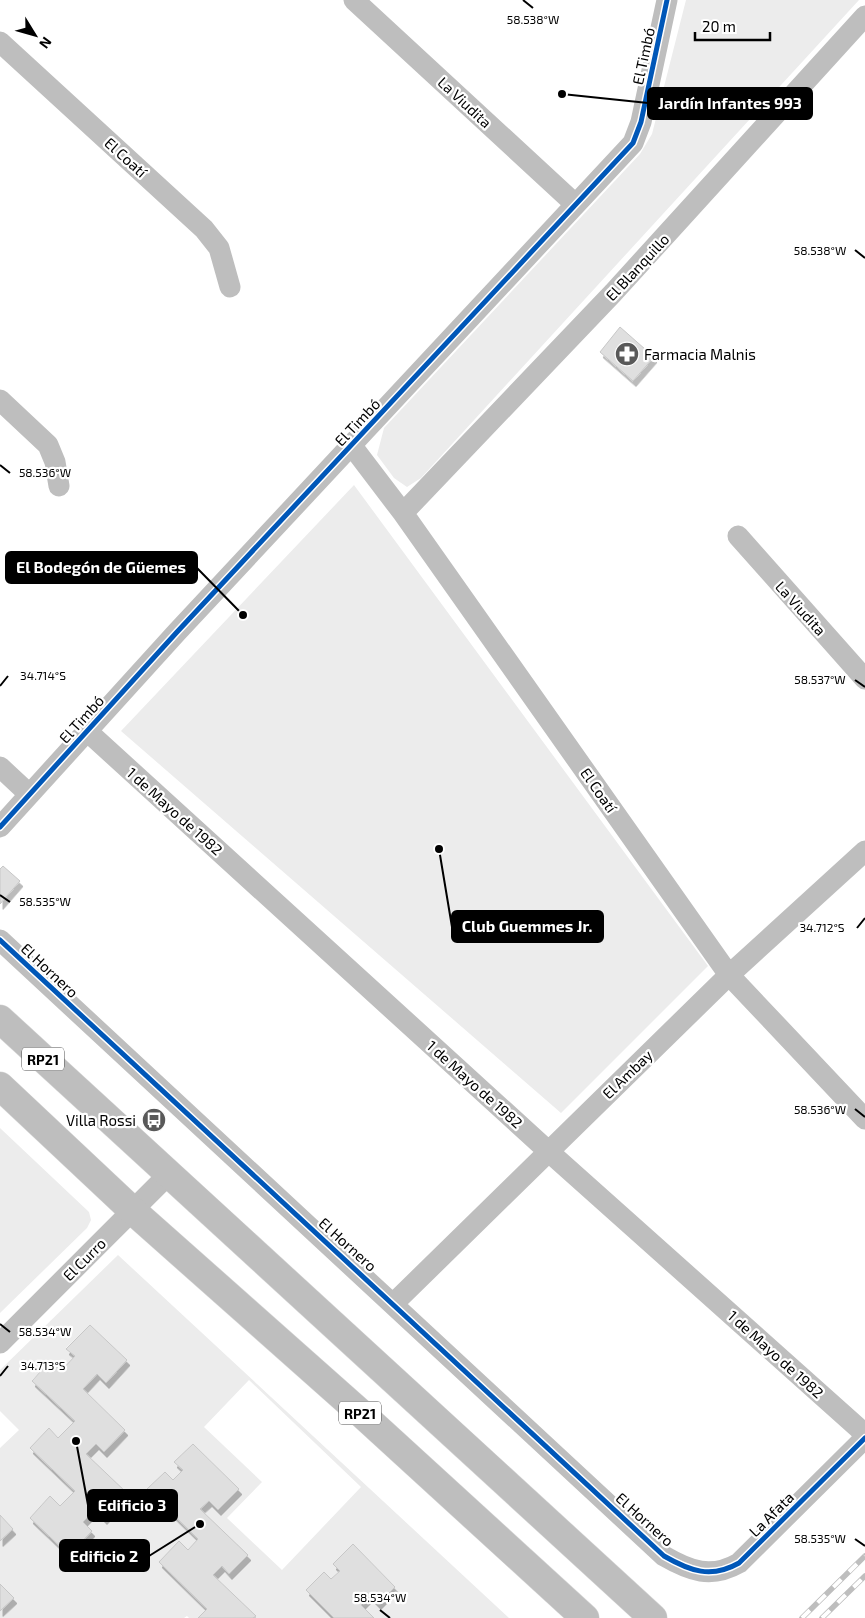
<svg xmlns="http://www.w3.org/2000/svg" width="865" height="1618" font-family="'Exo 2',sans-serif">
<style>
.green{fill:#ececec;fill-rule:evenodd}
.building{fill:#dfdfdf;stroke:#c7c7c7;filter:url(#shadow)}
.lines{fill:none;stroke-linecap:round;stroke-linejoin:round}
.primary-casing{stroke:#dbdbdb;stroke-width:29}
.minor{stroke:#bebebe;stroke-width:21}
.primary{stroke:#bebebe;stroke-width:28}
.rail-casing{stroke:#bebebe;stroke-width:5.5}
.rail{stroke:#fff;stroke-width:4;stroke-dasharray:11;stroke-linecap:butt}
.cycleway-casing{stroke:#fff;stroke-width:8}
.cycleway{stroke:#0057b8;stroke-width:5}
.ticks{fill:none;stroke:#000;stroke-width:2}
.labels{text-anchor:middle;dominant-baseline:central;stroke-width:4.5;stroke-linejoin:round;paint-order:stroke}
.shield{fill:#fff;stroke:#4c4c4c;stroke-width:1}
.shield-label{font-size:14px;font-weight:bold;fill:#000}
.street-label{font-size:15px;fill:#000;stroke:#fff}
.poi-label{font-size:15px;fill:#000;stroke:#fff;text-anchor:start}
.ticks-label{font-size:12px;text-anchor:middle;fill:#000;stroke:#fff;stroke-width:4.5;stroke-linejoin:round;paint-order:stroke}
.leader{fill:none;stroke:#000;stroke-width:2}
.callout-dot{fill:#000;stroke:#fff;stroke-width:2}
.callout{fill:#000;stroke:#000;stroke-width:2}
.callout-label{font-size:16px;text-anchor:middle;font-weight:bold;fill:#fff}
</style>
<defs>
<filter id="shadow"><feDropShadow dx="3" dy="5.5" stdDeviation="0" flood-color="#0004"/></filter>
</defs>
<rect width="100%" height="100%" fill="#fff"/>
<path class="green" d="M686,0H859L421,478L407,487L394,478L377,455L384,428L640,154L652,134Z
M354,485L708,966L561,1113L121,731Z
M0,1128L89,1212L91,1220L87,1228L0,1313Z
M118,1255L509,1618H374L361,1605L370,1596L378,1604L395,1587L353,1544L340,1571L331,1579L324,1572L306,1590L334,1618H253L255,1616L213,1575L222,1566L230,1574L247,1555L200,1509L209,1501L219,1509L239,1489L193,1444L175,1462L183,1470L173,1480L165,1472L148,1489L198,1539L188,1550L179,1541L159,1562L207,1609L198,1618H189L187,1616L184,1618H0V1611L13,1598L0,1584V1541L13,1529L0,1515V1448L19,1430L0,1411V1370ZM90,1325L127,1360L106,1382L97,1374L83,1389L125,1430L104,1452L96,1444L86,1454L83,1522L92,1531L69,1555L30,1518L50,1496L60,1506L75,1491L30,1449L49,1428L58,1438L75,1421L32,1380L50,1362L61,1371L75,1356L66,1348ZM249,1380L361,1487L282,1570L227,1518L262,1482L204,1427Z"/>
<path class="building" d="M620,327L654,357L633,381L600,352Z
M3,866L20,881L0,904V869Z
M90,1325L127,1360L106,1383L97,1374L83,1389L125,1430L104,1452L96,1444L86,1454L128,1494L104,1519L95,1510L83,1522L92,1531L69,1555L30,1518L50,1496L60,1506L75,1491L30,1448L49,1428L58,1438L75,1421L32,1381L50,1361L61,1371L75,1356L66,1349Z
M193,1444L239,1489L218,1510L209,1501L200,1509L248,1555L229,1574L222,1566L213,1575L256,1616L253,1618H198L207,1609L159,1562L179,1541L188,1550L198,1539L147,1489L165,1472L173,1480L183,1470L174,1462Z
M0,1515L13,1529L0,1541Z
M353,1544L395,1587L378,1604L370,1596L361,1605L374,1618H334L306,1590L324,1572L331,1579L340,1571L333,1564Z
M0,1584L14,1598L0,1611Z"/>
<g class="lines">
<g class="primary-casing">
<path id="primary" d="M0,1019L653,1618
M0,1086L133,1211L364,1416L585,1618"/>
</g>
<path class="minor" d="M354,0L575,204
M0,42L204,229L219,248L230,287
M0,400L48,445L55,462L59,486
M352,446L403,513L729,975L865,1119
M403,513L613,293L865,16
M738,536L865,679
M87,731L548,1151L865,1434
M0,767L29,794
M0,827L177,632L633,143L641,122L667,0
M0,940L664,1556C690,1571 711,1579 739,1563L865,1438
M394,1303L729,975L865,851
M0,1343L168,1175"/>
<use href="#primary" class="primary"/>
<g class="rail-casing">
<path id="rail" d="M802,1618L865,1556
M822,1618L865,1576"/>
</g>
<use href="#rail" class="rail"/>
<g class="cycleway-casing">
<path id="cycleway" d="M0,827L177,632L633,143L641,122L667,0
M0,940L664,1556C690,1571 711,1579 739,1563L865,1438"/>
</g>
<use href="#cycleway" class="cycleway"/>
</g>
<path class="ticks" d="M523,0L533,8M855,250L865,258M0,465L10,473M855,680L865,687M0,686L8,676M0,895L10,902M857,928L865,918M855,1109L865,1117M0,1324L10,1332M0,1376L8,1366M855,1539L865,1546M380,1610L390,1618"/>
<defs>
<g id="pharmacy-disc" transform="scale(1.25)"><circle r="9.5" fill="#595959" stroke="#fff"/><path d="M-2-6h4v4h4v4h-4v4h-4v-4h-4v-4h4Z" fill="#fff"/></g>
<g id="bus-disc" transform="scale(1.25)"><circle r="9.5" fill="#595959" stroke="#fff"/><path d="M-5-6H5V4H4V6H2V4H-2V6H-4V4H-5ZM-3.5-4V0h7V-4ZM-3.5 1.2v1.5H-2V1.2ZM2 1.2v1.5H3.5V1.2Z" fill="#fff"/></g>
</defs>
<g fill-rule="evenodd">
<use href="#pharmacy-disc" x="627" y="354"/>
<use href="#bus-disc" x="154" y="1120"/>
</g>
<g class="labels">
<g class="shield">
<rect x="22" y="1047.5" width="42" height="23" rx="4"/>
<rect x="339" y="1401.5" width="42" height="23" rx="4"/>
</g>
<g class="shield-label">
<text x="43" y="1059">RP21</text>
<text x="360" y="1413">RP21</text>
</g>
<g class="street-label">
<text transform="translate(643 56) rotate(-78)">El Timbó</text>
<text transform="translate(465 102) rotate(43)">La Viudita</text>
<text transform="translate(126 157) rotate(42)">El Coatí</text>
<text transform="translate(637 267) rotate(-47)">El Blanquillo</text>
<text transform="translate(357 422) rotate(-47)">El Timbó</text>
<text transform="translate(801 608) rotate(48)">La Viudita</text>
<text transform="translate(81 719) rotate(-48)">El Timbó</text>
<text transform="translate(599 790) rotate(55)">El Coatí</text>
<text transform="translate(175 811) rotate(42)">1 de Mayo de 1982</text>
<text transform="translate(50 970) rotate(43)">El Hornero</text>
<text transform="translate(627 1074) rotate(-44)">El Ambay</text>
<text transform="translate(475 1084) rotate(42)">1 de Mayo de 1982</text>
<text transform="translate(348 1244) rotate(42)">El Hornero</text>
<text transform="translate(84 1259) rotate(-45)">El Curro</text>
<text transform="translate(776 1354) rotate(42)">1 de Mayo de 1982</text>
<text transform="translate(771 1514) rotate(-45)">La Afata</text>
<text transform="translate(645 1519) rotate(42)">El Hornero</text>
</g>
<g class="poi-label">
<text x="644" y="354">Farmacia Malnis</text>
<text x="136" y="1120" text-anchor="end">Villa Rossi</text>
</g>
</g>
<g class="ticks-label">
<text x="533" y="24">58.538°W</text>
<text x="820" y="255">58.538°W</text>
<text x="45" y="477">58.536°W</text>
<text x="43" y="680">34.714°S</text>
<text x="820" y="684">58.537°W</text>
<text x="45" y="906">58.535°W</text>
<text x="822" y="932">34.712°S</text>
<text x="820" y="1114">58.536°W</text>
<text x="45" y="1336">58.534°W</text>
<text x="43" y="1370">34.713°S</text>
<text x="820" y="1543">58.535°W</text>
<text x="380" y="1602">58.534°W</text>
</g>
<path class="leader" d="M562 94L648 103M243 615L197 568M439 849L452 927M76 1441L88 1505M200 1524L149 1556"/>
<g class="callout-dot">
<circle cx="562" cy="94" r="5"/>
<circle cx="243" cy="615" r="5"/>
<circle cx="439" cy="849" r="5"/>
<circle cx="76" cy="1441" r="5"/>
<circle cx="200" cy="1524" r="5"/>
</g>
<g class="callout">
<rect x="648" y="88" width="164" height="31" rx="5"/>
<rect x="6" y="552" width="191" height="31" rx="5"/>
<rect x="452" y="911" width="151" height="31" rx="5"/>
<rect x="88" y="1490" width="89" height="31" rx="5"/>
<rect x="60" y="1540" width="89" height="31" rx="5"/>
</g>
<g class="callout-label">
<text x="730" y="109">Jardín Infantes 993</text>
<text x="101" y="573">El Bodegón de Güemes</text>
<text x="527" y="932">Club Guemmes Jr.</text>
<text x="132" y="1511">Edificio 3</text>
<text x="104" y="1562">Edificio 2</text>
</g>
<g transform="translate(35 35) rotate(127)" stroke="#ffffff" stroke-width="4" paint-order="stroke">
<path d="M0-4L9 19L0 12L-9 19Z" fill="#000000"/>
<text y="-8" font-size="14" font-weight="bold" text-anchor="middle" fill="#000000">N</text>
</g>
<path d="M695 32v8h75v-8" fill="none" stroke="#000000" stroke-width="2.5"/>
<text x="702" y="32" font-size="15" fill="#000000" stroke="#ffffff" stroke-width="4" paint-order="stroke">20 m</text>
</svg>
